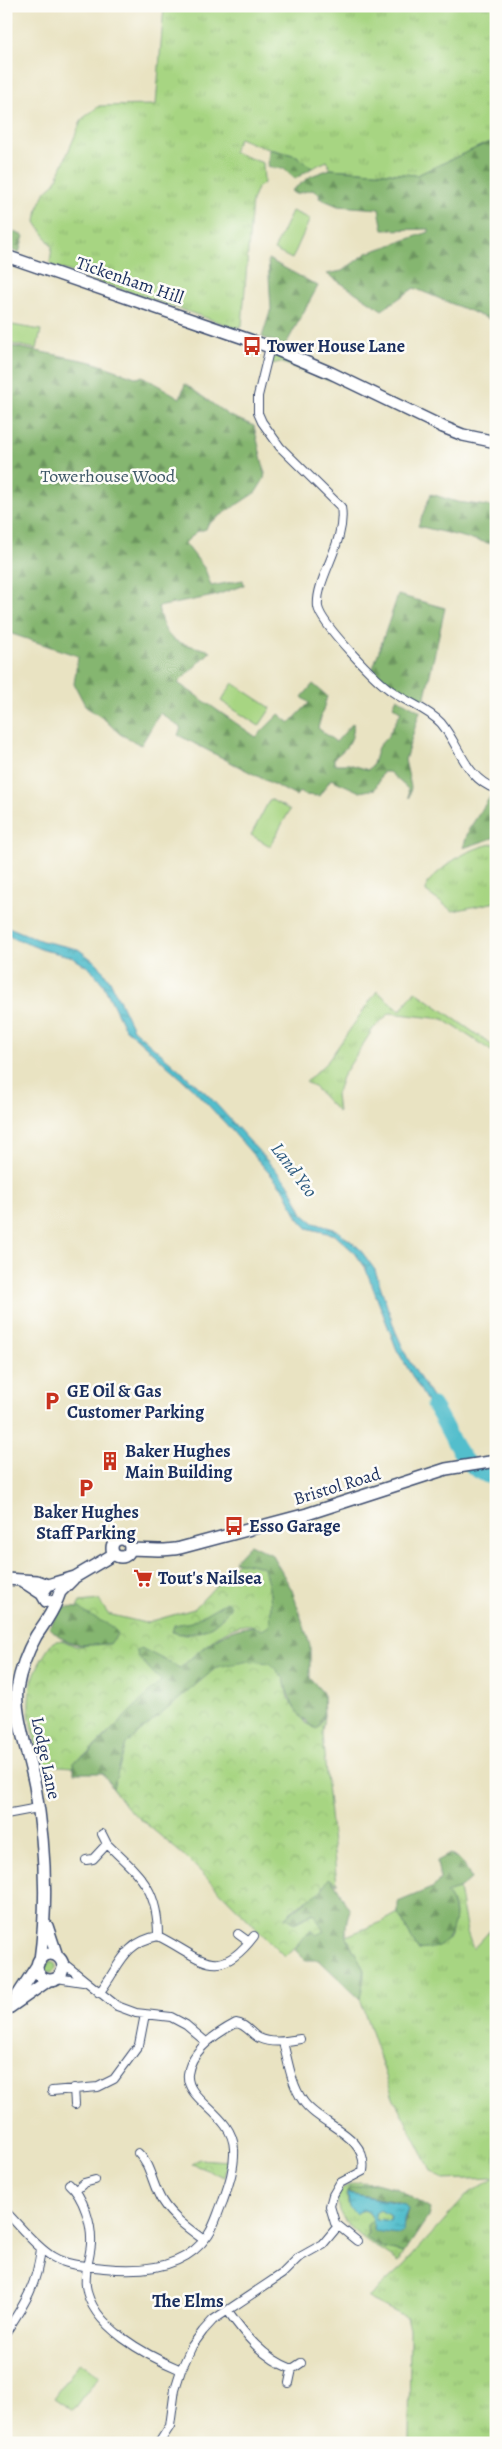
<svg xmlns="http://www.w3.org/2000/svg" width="502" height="2449" font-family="Alegreya,serif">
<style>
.grass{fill:url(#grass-tufts);stroke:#618270}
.forest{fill:url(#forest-firs);stroke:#507267}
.park{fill:url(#park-crowns);stroke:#618270;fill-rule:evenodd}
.garden{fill:url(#garden-furrows);stroke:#618270}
.pitch{fill:#a7d582;stroke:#618270}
.water{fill:url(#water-ripples);stroke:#367695;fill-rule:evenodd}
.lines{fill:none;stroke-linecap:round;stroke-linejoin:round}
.river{stroke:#52becc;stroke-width:15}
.street-casing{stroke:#3a4a6d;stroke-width:10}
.secondary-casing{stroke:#3a4a6d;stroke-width:14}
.street{stroke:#fff;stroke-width:8}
.secondary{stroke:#fff;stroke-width:11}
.labels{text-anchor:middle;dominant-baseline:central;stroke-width:5;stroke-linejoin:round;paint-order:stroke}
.street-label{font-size:18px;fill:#1b2f5e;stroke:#fdfcf7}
.poi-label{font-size:18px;font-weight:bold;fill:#1b2f5e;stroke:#fdfcf7;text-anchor:start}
.park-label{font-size:18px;fill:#3e5867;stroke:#fdfcf7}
.water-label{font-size:19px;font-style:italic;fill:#2c5a7f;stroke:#fdfcf7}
.neighbourhood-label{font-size:19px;font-weight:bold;fill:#1b2f5e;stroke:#fdfcf7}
</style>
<defs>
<pattern id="grass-tufts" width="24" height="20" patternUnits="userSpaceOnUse" patternTransform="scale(1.25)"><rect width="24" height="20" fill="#a7d582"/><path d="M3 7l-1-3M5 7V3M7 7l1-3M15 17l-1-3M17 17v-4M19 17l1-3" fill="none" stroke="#8fb773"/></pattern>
<pattern id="forest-firs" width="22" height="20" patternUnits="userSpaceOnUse" patternTransform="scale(1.25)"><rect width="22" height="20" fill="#85b670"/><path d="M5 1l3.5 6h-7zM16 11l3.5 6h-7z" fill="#6c945f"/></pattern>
<pattern id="park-crowns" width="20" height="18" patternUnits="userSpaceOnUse" patternTransform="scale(1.25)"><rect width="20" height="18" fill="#a7d582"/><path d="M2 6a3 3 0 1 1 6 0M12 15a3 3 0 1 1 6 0" fill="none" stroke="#8fb773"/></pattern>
<pattern id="garden-furrows" width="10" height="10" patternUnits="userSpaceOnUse" patternTransform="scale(1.25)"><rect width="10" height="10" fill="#a7d582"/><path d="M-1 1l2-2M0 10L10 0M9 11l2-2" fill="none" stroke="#8fb773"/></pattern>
<pattern id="water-ripples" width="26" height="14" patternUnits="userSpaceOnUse" patternTransform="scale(1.25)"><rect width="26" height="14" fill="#52becc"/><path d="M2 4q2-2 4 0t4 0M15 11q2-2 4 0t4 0" fill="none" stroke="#439ba9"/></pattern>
</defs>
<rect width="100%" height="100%" fill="#fdfcf7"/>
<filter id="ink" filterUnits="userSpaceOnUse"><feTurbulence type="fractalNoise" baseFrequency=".02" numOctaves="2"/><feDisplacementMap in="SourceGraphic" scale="10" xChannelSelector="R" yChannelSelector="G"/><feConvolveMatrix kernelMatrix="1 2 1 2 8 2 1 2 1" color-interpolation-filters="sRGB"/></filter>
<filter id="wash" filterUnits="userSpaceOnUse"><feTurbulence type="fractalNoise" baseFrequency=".0096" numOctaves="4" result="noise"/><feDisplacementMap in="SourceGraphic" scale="20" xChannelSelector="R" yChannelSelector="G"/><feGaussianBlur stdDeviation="1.12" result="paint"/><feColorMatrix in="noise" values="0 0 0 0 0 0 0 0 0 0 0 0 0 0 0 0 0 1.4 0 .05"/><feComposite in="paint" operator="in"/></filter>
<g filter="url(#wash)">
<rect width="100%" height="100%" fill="#e9e3c2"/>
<path class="grass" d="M164,6H496V141L485,144L417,175L330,169L327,161L312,168L297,156L256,145L239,138L233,152L263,163L264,183L257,188L252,201L242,326L236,328L53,266L50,263L52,247L36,222L38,208L46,191L55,183L82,119L99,106L156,105Z
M275,355L331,378L330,381L280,362L269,365L271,358Z
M496,843V902L453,911L426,892L427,883C448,862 466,849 496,843Z
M377,991L400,1011L415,991L496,1048V1054L443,1019L390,1013L373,1029L342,1077L336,1095L338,1112L315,1088L306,1082L328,1061Z
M459,1889L467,1932L473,1949L496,1924V2443H409L410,2328L407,2318L368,2298L404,2265L468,2194L495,2178L444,2180L431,2170L393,2097L360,1999L364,1970L346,1936L382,1922L398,1913L418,1950L449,1938C455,1921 460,1907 445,1893Z
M359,2182L374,2183L350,2188L347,2195L348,2204L360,2211L366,2210L374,2219L367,2225L368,2233L365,2236L381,2248L404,2253L399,2262C380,2249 331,2223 338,2197C341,2187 351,2184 359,2182Z
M380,2210L389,2215V2221L376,2219L375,2213Z"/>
<path class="forest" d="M496,141V322L414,288L382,310L327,274L342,271L367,253L429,232V229L383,230L379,209L338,206L319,198L320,194L312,190L295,194L291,191L311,176L330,169L417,175L485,144Z
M269,149L297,156L312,168L295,179L284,169L268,167Z
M6,229L24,236L19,253L6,248Z
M268,259L318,286L285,346L262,337L271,309Z
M6,345L92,362L138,378L142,376L180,398L185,384L228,415L254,426L265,473L264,479L256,492L208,524L206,529L196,532L185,543L205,569L211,586L243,580L244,585L214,596L158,607C166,646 176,641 211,651L178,683L256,737L279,714L290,723L309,703L302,697L313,684L327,696L318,728L336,742L353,723C355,740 346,749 334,758V764H349L368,770L373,764L378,747L388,736L401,712L393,706L397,698L420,711L405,760L411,787L409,798L408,789L389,772H383L375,789L360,792L331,779L319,796L304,795L299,792L296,796L178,735L181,728L160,713L141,745L120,734L104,719L86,707L74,684L78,656L6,632Z
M431,494L457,502L496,507V545L418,526Z
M398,595L445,608L423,705L399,691L372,671Z
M492,794L496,795V837L463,848L469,829Z
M250,1544L272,1555L292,1590L310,1645V1678L323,1693L324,1715L317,1729C297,1719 289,1701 284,1679L217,1667L126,1744L113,1789L103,1773H74V1761L89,1753L160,1681L139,1658L136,1650L141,1648L180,1668C210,1642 227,1624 269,1626C273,1605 270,1587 263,1567L234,1561Z
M226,1602L231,1606C219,1626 195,1639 172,1632L174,1625L191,1622Z
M63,1607L80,1608C95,1622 104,1617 118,1633L110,1644C82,1645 70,1649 49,1627Z
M450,1854L464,1864L471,1879L459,1889L446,1893C460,1909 457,1935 438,1946C432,1949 424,1949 418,1950L398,1913V1902L434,1887L440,1879L437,1861Z
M329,1878C340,1886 341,1899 350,1910C339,1940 353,1944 363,1968C366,1976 361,1991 360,1999L319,1960H305L295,1950L303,1936L313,1929V1913L295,1923L285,1918C301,1903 317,1896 329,1878Z
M374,2183L396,2188L430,2209L428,2217L404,2253L382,2248L365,2237L368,2233L367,2225L374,2219L373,2230L401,2234L408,2209L400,2202L348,2193L350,2188Z"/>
<path class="park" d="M238,1562L263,1567C270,1587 273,1605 269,1626L262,1630C259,1629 254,1626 251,1625C228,1622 196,1654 180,1668L141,1648L136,1650L139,1658L161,1681L88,1753L74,1761V1767L44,1765C24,1716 21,1685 53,1642L62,1640L75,1646L110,1644L118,1633C105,1618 94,1622 80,1608H77L80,1602L99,1600L108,1614L145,1623L194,1609ZM226,1602L231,1606C219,1626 195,1640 172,1632L174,1625L191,1622Z
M250,1661L270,1663L284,1679L288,1698L305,1723L317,1729L324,1715L322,1734L337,1884L329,1878L320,1892L299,1905L285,1917L295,1923L313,1913L324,1931L316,1935L312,1929C299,1938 298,1949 284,1956L188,1859L126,1807L113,1789L126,1744L217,1667Z
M199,2159L228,2161L224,2177L192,2164Z"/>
<path class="garden" d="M44 1967a6 6 0 1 1 12 0a6 6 0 1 1-12 0Z"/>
<path class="pitch" d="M292,211L310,219L292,259L274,250Z
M6,324L41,330L37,349L6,343Z
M233,683L271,708L259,726L221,701Z
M270,799L290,810L270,846L251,835Z
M80,2362L99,2376L73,2411L54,2398Z"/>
<path class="water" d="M6,926L42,941L78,949L98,964L110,981L133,1029L208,1095L290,1186L303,1214L314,1223L337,1230L359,1248L375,1270L395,1330L408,1359L446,1420L439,1422L397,1350L365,1267L355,1253L335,1235L307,1228L298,1218L285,1191L226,1124L192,1088L124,1027L103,984L91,969L70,956L43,950L6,935Z
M348,2193L404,2204L408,2209L404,2219L403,2232L398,2234L374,2231C373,2223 374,2211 362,2210L356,2214L349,2208ZM380,2210L390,2216L389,2221L376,2219L375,2213Z"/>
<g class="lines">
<path class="river" d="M433,1405C453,1434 458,1469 496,1479"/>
</g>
</g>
<g filter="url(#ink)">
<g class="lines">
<g class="street-casing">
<path id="street" d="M270,347L258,396V413L262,422L280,447L341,507C347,542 315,579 318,607C321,624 377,682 393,692C408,703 428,709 441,723C460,746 465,778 496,789
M6,1814L38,1808
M107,1844C139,1875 158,1887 158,1936
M86,1860L93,1859L107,1844L102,1834
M238,1934L249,1942
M62,1962L117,2006L136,2013L171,2017L186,2025L206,2042
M57,1978L83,1982
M99,1993C120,1967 122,1943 158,1936C201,1957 217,1985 254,1936
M283,2042C288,2061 291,2084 303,2101C319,2125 369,2135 363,2171L340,2183L333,2195L330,2206L335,2223L357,2241
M74,2088L75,2104
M52,2091L98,2087L114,2079L139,2045L145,2014
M138,2153C151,2165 152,2185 162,2201C172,2217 189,2229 204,2240
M69,2184C84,2197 92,2225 91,2244C90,2258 84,2273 86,2286C91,2327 148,2356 181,2370
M76,2190L84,2183L95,2180
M6,2212C21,2227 35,2246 53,2257C68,2266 87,2266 104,2268C141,2272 185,2269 208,2235C215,2225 218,2212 223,2201C229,2184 235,2167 234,2149C233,2114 185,2101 188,2074C191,2050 217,2033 236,2023C246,2024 251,2034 259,2038C272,2044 287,2041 300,2039
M228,2311C245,2335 263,2358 292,2369L301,2363
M6,2332C26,2302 37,2284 41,2249
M289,2383L292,2369
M159,2443L170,2426L175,2389L181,2370L192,2346L203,2331L213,2320L282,2274L298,2258L323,2244L338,2226"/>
</g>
<g class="secondary-casing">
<path id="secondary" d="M6,256L270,347L331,373L443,427L463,435L496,442
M112 1548a9 9 0 1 1 18 0a9 9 0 1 1-18 0Z
M130,1549C147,1549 163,1552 180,1548L307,1514L446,1469L496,1461
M6,1579L37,1581L48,1585
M22,1581L42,1594L46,1601L52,1602L57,1600L60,1592L73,1579
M42,1594L48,1585L75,1577L114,1554
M47,1926L57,1956
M37 1967a13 13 0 1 1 26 0a13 13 0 1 1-26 0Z
M40,1960C48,1902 45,1843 35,1786C30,1759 14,1715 17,1689C20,1672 27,1652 36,1636C44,1624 52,1614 57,1600
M16,1998L38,1964
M6,2010L49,1980"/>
</g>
<use href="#street" class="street"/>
<use href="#secondary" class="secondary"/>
</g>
</g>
<defs>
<g id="bus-bare" transform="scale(1.5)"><path d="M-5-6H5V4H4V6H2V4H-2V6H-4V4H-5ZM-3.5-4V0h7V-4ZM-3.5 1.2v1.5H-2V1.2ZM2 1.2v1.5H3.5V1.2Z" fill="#c8321e" stroke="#fdfcf7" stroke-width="2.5" paint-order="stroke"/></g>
<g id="parking-bare" transform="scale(1.5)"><path d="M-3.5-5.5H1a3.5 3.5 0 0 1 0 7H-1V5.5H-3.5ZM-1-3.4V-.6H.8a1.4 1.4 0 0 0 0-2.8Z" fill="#c8321e" stroke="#fdfcf7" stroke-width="2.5" paint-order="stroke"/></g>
<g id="building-bare" transform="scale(1.5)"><path d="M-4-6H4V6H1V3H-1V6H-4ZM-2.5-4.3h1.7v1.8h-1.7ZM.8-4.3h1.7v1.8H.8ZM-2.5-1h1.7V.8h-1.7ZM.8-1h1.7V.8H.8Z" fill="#c8321e" stroke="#fdfcf7" stroke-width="2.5" paint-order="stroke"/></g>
<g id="supermarket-bare" transform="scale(1.5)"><path d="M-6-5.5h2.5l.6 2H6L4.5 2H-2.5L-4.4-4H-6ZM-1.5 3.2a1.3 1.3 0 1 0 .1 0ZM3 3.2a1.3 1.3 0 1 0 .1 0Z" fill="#c8321e" stroke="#fdfcf7" stroke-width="2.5" paint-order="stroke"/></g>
</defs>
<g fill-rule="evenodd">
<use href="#bus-bare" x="252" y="346"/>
<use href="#parking-bare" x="52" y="1401"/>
<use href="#building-bare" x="110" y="1461"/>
<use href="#parking-bare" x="86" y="1488"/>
<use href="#bus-bare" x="234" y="1526"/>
<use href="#supermarket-bare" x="143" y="1578"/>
</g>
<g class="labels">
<g class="street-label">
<text transform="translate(130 280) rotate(19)">Tickenham Hill</text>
<text transform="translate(337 1486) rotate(-17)">Bristol Road</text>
<text transform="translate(46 1758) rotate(78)">Lodge Lane</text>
</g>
<g class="poi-label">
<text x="267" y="346">Tower House Lane</text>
<text x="67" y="1391">GE Oil &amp; Gas<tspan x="67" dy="21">Customer Parking</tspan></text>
<text x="125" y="1451">Baker Hughes<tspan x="125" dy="21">Main Building</tspan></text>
<text x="86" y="1512" text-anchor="middle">Baker Hughes<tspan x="86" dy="21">Staff Parking</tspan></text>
<text x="249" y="1526">Esso Garage</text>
<text x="158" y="1578">Tout's Nailsea</text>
</g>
<g class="park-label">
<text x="108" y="476">Towerhouse Wood</text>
</g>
<g class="water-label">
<text transform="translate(294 1170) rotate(53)">Land Yeo</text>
</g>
<g class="neighbourhood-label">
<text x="188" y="2301">The Elms</text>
</g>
</g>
<rect width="502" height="2449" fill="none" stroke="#fdfcf7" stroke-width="25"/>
</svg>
